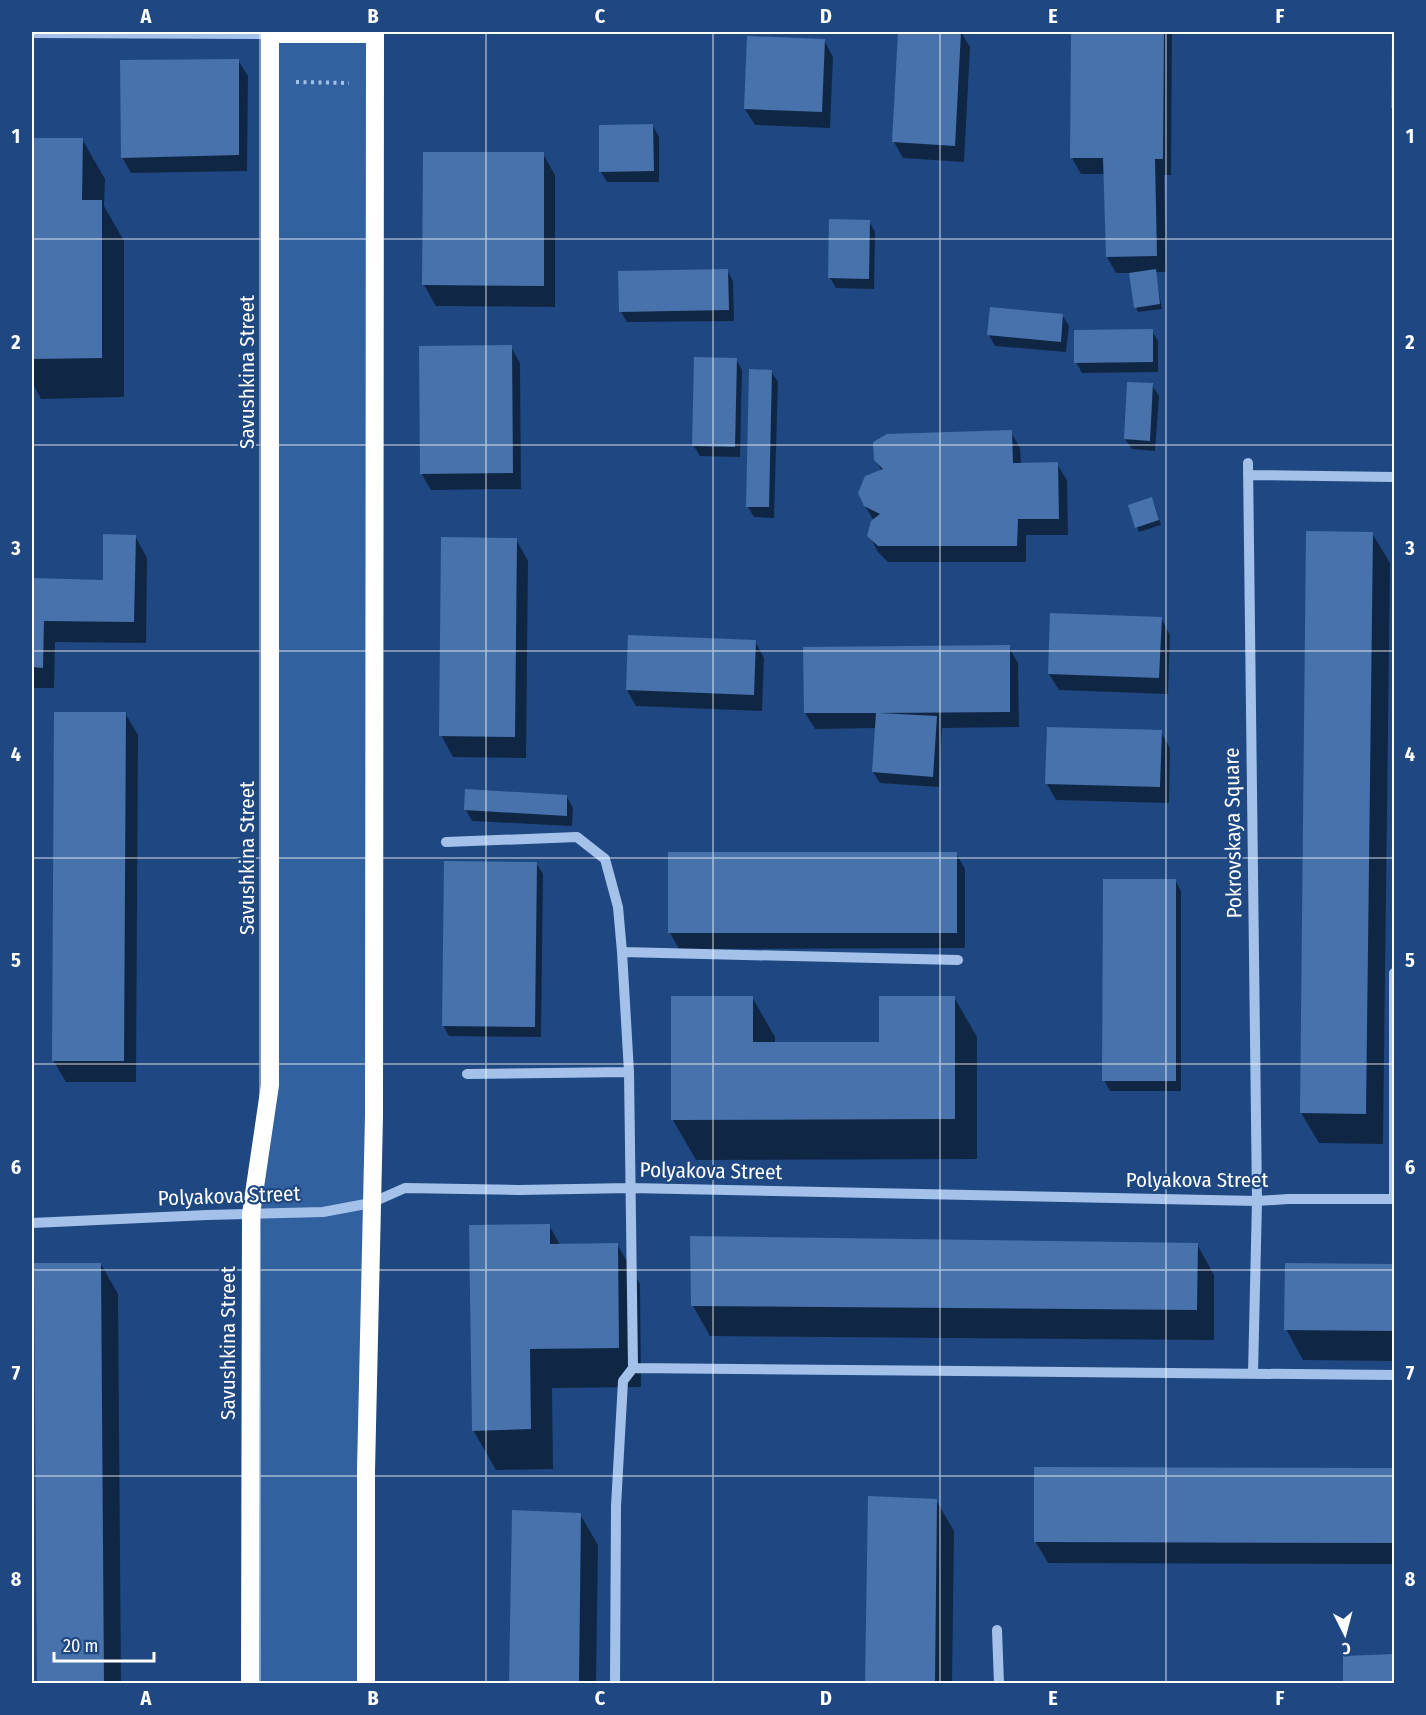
<svg xmlns="http://www.w3.org/2000/svg" width="1426" height="1715" font-family="'Fira Sans Condensed',sans-serif">
<style>
.grass{fill:#3261a0}
.shadow{fill:#0007}
.building{fill:#4772ab}
.lines{fill:none;stroke-linecap:round;stroke-linejoin:round}
.path{stroke:#a4c2e9;stroke-width:4;stroke-dasharray:3 4.5;stroke-linecap:butt}
.minor{stroke:#a4c2e9;stroke-width:10}
.highway{stroke:#fff;stroke-width:18}
.grid{fill:none;stroke:#fff;stroke-width:1.5;stroke-opacity:0.55}
.labels{text-anchor:middle;dominant-baseline:central;stroke-width:4.5;stroke-linejoin:round;paint-order:stroke}
.street-label{font-size:21px;fill:#fff;stroke:#1f4882}
.neatline{fill:none;stroke:#fff;stroke-width:2}
.grid-label{font-size:20px;text-anchor:middle;font-weight:bold;fill:#fff}
</style>
<rect width="100%" height="100%" fill="#1f4882"/>
<path class="grass" d="M270,34H375L366,1683L250,1684L251,1214L270,1085Z"/>
<path class="shadow" d="M900,32H961L970,47L964,162L903,158L894,142Z
M1073,32H1172L1171,175H1164L1166,272H1155L1162,309L1138,312L1136,307L1131,273H1116L1107,257L1105,174H1081L1072,158Z
M1393,32H1394V111L1392,107Z
M824,40L833,57L830,128L755,125L745,109Z
M238,60L248,76L247,171L131,173L122,157Z
M653,126L659,137V182H607L601,172Z
M32,139H82L105,179L104,206L124,241V397L41,399L32,382Z
M424,154H543L555,175V307L436,306L424,285Z
M869,221L875,232L874,289L836,288L830,278Z
M727,270L733,281L734,321L627,322L621,312Z
M1062,315L1069,326L1066,352L995,346L989,335Z
M1152,331L1158,341V372L1082,373L1076,362Z
M511,347L520,363L521,489L431,490L421,473Z
M736,359L742,370L740,457L700,456L693,445Z
M771,371L778,382L774,518L754,517L748,507Z
M1152,385L1159,396L1155,451L1132,449L1125,439Z
M1011,432L1020,448L1021,465L1057,464L1067,480L1068,535H1026V562H888L878,552L869,535L874,521L865,506L882,471L875,460Z
M1154,503L1161,525L1139,532L1137,527Z
M1372,533L1390,563L1383,1144L1319,1143L1301,1113Z
M135,536L147,558L146,643L55,642L54,688H32V580L104,581Z
M516,539L528,561L526,758L453,757L441,735Z
M1161,618L1170,635L1168,694L1059,690L1049,674Z
M755,641L764,658L762,711L636,706L627,690Z
M1009,647L1018,663L1019,727L942,728L939,787L880,783L873,772L876,728L815,729L805,713Z
M125,713L138,735L136,1082H66L53,1060Z
M1161,732L1170,748L1169,803L1056,800L1047,784Z
M567,797L573,808L572,826L472,821L466,810Z
M956,853L965,869V948L679,949L670,933Z
M537,864L543,874L541,1037L449,1036L443,1025Z
M1175,880L1181,891V1091H1110L1104,1080Z
M752,997L775,1037V1044L880,1043L954,997L977,1037V1159L696,1160L673,1120Z
M549,1225L560,1245L617,1244L640,1284L641,1387L552,1388L553,1469L496,1470L473,1430Z
M1197,1244L1214,1275V1340L710,1336L693,1306Z
M101,1264L118,1294L121,1684H38Z
M1286,1264L1394,1265V1361L1303,1360L1286,1329Z
M1036,1469L1394,1470V1564L1048,1563L1035,1541Z
M936,1500L954,1531L952,1684H866Z
M580,1514L598,1545L596,1684H510Z"/>
<path class="building" d="M898,32H961L955,146L892,142Z
M1071,32H1164L1163,159H1155L1157,256L1106,257L1103,158H1070Z
M1392,32H1394V108H1391Z
M747,36L825,39L822,112L744,109Z
M239,59V155L121,158L120,60Z
M653,124L654,171L599,172V125Z
M32,138H83L82,200H102V358L32,359Z
M423,152H544V286L422,285Z
M829,219L870,220L869,279L828,278Z
M728,269L729,310L619,312L618,271Z
M1156,269L1160,304L1134,308L1129,273Z
M990,307L1063,314L1061,342L987,335Z
M1153,329V362L1074,363V330Z
M512,345L513,473L420,474L419,346Z
M694,357L737,358L735,447L692,446Z
M749,369L772,370L769,507H746Z
M1127,382L1153,383L1150,441L1124,439Z
M1012,430L1013,463L1058,462L1059,519H1018L1017,546H878L867,536L871,521L880,514L864,506L858,493L865,476L883,469L874,460L873,442L887,434Z
M1152,497L1159,520L1135,528L1128,505Z
M1306,531L1373,532L1366,1114L1300,1113Z
M103,534L136,535L134,622L44,621L43,668L32,667V578L103,580Z
M441,537L517,538L515,737L439,736Z
M1050,613L1162,617L1159,678L1048,674Z
M628,635L756,640L754,695L626,690Z
M1010,645V712L879,713L937,716L933,777L872,772L876,713H804L803,647Z
M54,712H126L124,1061H52Z
M1047,727L1162,730L1160,787L1045,784Z
M465,789L567,795V816L464,810Z
M668,852H957V933H668Z
M444,861L537,862L535,1027L442,1026Z
M1103,879H1176V1081H1102Z
M671,996H753V1042H879V996H955V1119L671,1120Z
M550,1224V1244L618,1243L619,1348L530,1349L531,1429L472,1431L469,1225Z
M690,1236L1198,1243L1197,1310L691,1306Z
M34,1263H101L104,1684H37Z
M1285,1263L1394,1264V1331L1284,1330Z
M1034,1467L1394,1468V1543L1034,1542Z
M868,1496L937,1499L935,1684H865Z
M512,1510L581,1513L579,1684H509Z
M1394,1654V1684H1343V1656Z"/>
<g class="lines">
<path class="path" d="M296,82L349,83"/>
<path class="minor" d="M32,33L270,34
M1248,463L1257,1201L1253,1374
M1248,475L1394,477
M446,842L577,837L605,859L618,907L622,952L629,1072
M622,952L958,960
M467,1074L629,1072L633,1368L1394,1375
M1394,1199V973
M32,1223L207,1215L323,1212L371,1203L405,1188L519,1190L630,1188L1257,1201L1288,1199H1394
M997,1630L999,1684
M615,1684L616,1506L623,1381L633,1368"/>
<path class="highway" d="M270,34H375
M250,1684L251,1214L270,1085V32
M366,1684V1471L374,1116L375,32"/>
</g>
<path class="grid" d="M260,32V1684M486,32V1684M713,32V1684M940,32V1684M1166,32V1684M32,239H1394M32,445H1394M32,651H1394M32,858H1394M32,1064H1394M32,1270H1394M32,1476H1394"/>
<g class="labels">
<g class="street-label">
<text transform="translate(247 372) rotate(-90)">Savushkina Street</text>
<text transform="translate(1233 833) rotate(-91)">Pokrovskaya Square</text>
<text transform="translate(247 858) rotate(-90)">Savushkina Street</text>
<text transform="translate(711 1171) rotate(1)">Polyakova Street</text>
<text x="1197" y="1180">Polyakova Street</text>
<text transform="translate(229 1196) rotate(-2)">Polyakova Street</text>
<text transform="translate(228 1343) rotate(-90)">Savushkina Street</text>
</g>
</g>
<rect width="1426" height="1715" fill="none" stroke="#1f4882" stroke-width="66"/>
<g transform="translate(1345 1634) rotate(174)" stroke="#1f4882" stroke-width="4.5" paint-order="stroke">
<path d="M0-4.5L10 22L0 15L-10 22Z" fill="#ffffff"/>
<text y="-9" font-size="16" font-weight="bold" text-anchor="middle" fill="#ffffff">С</text>
</g>
<path d="M54 1652v9h100v-9" fill="none" stroke="#ffffff" stroke-width="3"/>
<text x="63" y="1652" font-size="18" fill="#ffffff" stroke="#1f4882" stroke-width="4.5" paint-order="stroke">20 m</text>
<rect x="33" y="33" width="1360" height="1649" class="neatline"/>
<g class="grid-label">
<text x="146" y="23">A</text>
<text x="373" y="23">B</text>
<text x="600" y="23">C</text>
<text x="826" y="23">D</text>
<text x="1053" y="23">E</text>
<text x="1280" y="23">F</text>
<text x="16" y="143">1</text>
<text x="1410" y="143">1</text>
<text x="16" y="349">2</text>
<text x="1410" y="349">2</text>
<text x="16" y="555">3</text>
<text x="1410" y="555">3</text>
<text x="16" y="761">4</text>
<text x="1410" y="761">4</text>
<text x="16" y="967">5</text>
<text x="1410" y="967">5</text>
<text x="16" y="1174">6</text>
<text x="1410" y="1174">6</text>
<text x="16" y="1380">7</text>
<text x="1410" y="1380">7</text>
<text x="16" y="1586">8</text>
<text x="1410" y="1586">8</text>
<text x="146" y="1705">A</text>
<text x="373" y="1705">B</text>
<text x="600" y="1705">C</text>
<text x="826" y="1705">D</text>
<text x="1053" y="1705">E</text>
<text x="1280" y="1705">F</text>
</g>
</svg>
